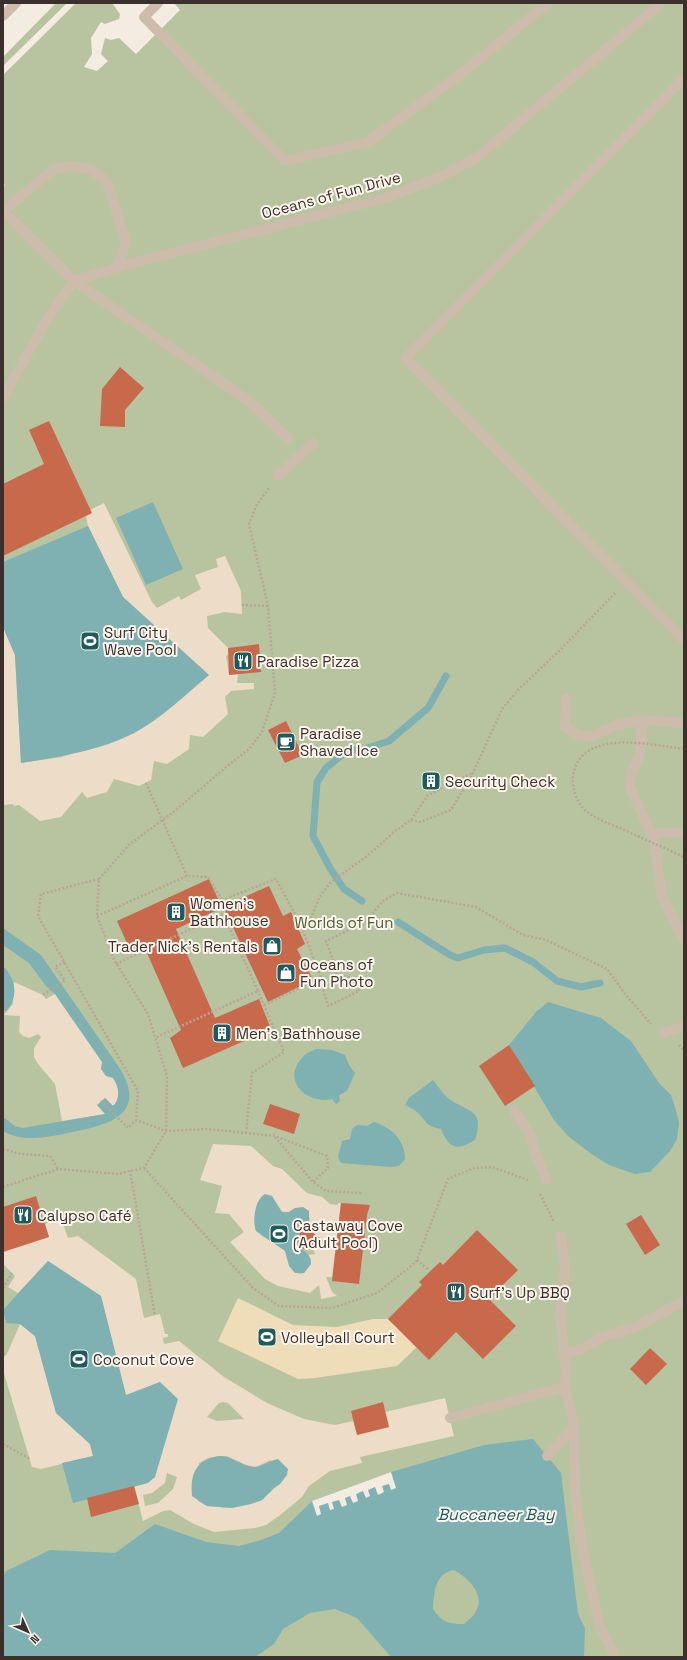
<svg xmlns="http://www.w3.org/2000/svg" width="687" height="1660" font-family="'Space Grotesk',sans-serif">
<style>
.green{fill:#b8c4a0}
.sand{fill:#efdcb8}
.plaza{fill:#ecdcc8;fill-rule:evenodd}
.water{fill:#7fb0b2;fill-rule:evenodd}
.pier{fill:#f4ebe1}
.lines{fill:none;stroke-linecap:round;stroke-linejoin:round}
.stream{stroke:#7fb0b2;stroke-width:7}
.building{fill:#c8694b}
.path{stroke:#b9a596;stroke-width:2.5;stroke-dasharray:2 2;stroke-linecap:butt}
.minor{stroke:#cdbbac;stroke-width:10}
.path-bridge{stroke:#b9a596;stroke-width:2.5;stroke-dasharray:2 2;stroke-linecap:butt}
.labels{text-anchor:middle;dominant-baseline:central;stroke-width:4;stroke-linejoin:round;paint-order:stroke}
.street-label{font-size:15px;fill:#3b302b;stroke:#fbf5ee}
.poi-label{font-size:15px;fill:#3b302b;stroke:#fbf5ee;text-anchor:start}
.park-label{font-size:15px;fill:#4a5a2e;stroke:#fbf5ee}
.water-label{font-size:16px;font-style:italic;fill:#1f5a5e;stroke:#fbf5ee}
</style>
<rect width="100%" height="100%" fill="#f4ebe1"/>
<path class="green" d="M56,3H67L3,66V57Z
M76,3H112L120,14L119,19L105,24L101,22L91,38L92,54L84,67L97,71L108,61L101,54L105,38L111,40L119,38L136,54L180,10L174,3H684V1657H3V187L5,185L3,183V75Z"/>
<path class="sand" d="M238,1298L293,1325L337,1327L373,1319H388L417,1347L397,1366L315,1378L298,1379L218,1341Z"/>
<path class="plaza" d="M104,503L152,602L157,608L179,596L181,600L201,589L195,575L218,567L216,559L225,556L241,591L242,614L225,612L207,616L208,628L228,648V655L226,656L229,674H238L237,683H254V689L231,691L225,697L228,714L203,737L190,735L189,749L167,764L154,761L151,780L139,786L114,779L107,792L87,798L82,792L61,817L40,821L19,805L14,806L13,804L3,805V627L15,655L21,763L62,757L134,733L209,675L123,597L88,526L86,516L91,514L90,510Z
M14,982L43,995L46,999L55,994L117,1083L119,1089L117,1102L113,1106L105,1098L98,1105L106,1114L62,1121L55,1084L38,1064L34,1057V1048L41,1037L38,1034L29,1038L23,1036L19,1032L20,1016L4,1015L13,1004Z
M213,1144L251,1146L273,1166L282,1169L307,1193L322,1197L330,1204L337,1205L339,1203H341L332,1277H326L332,1292L337,1296L321,1299L319,1285L310,1293L278,1286L265,1279L230,1242L244,1232L229,1214L215,1213L222,1186L200,1180ZM257,1203L278,1206L279,1209L285,1213L289,1212L295,1208L309,1215L310,1222L318,1225L316,1229L310,1226L309,1230L316,1236L310,1250L307,1252L313,1249L315,1254L308,1255L311,1259V1264L304,1273L299,1274L285,1251L279,1246L262,1236L255,1229Z
M61,1218L68,1238L78,1236L136,1279L144,1318L160,1314L165,1334H168V1337L163,1338L164,1344L179,1341L224,1377L267,1403L304,1419L335,1425L353,1421L357,1435L389,1427L385,1412L445,1398L454,1436L360,1457L362,1463L330,1471L309,1486L302,1497L279,1516L266,1525L255,1528L214,1532L194,1524L170,1510L163,1511L143,1521L134,1486L148,1483L160,1382L126,1396L101,1296L48,1261L18,1293L8,1287L15,1276L3,1264V1252L49,1237L45,1224ZM224,1402L228,1403L244,1419L217,1421L207,1417L219,1403ZM220,1456H227L246,1465L256,1467L271,1460L280,1484L274,1488L262,1500L232,1508L207,1506L198,1501L199,1463L208,1458ZM167,1473L177,1477L173,1489L158,1503L145,1506L143,1495L152,1493L165,1483Z
M20,1324L35,1336L56,1413L90,1444L93,1456L41,1469L32,1467L3,1370V1357L7,1354Z"/>
<path class="water" d="M153,502L183,569L146,585L116,518Z
M88,526L123,597L209,675C185,695 161,719 134,733C99,751 58,757 21,763L15,655L3,627V562Z
M3,928L41,955L121,1070C147,1116 107,1125 72,1132C50,1137 23,1143 3,1131V1117L15,1126L23,1128L105,1114L97,1105L105,1098L113,1106C121,1098 119,1087 113,1078L106,1076L101,1069L102,1062L55,994L46,986L29,963L3,945Z
M3,966C16,979 19,997 6,1011L3,1010Z
M548,1002L601,1018L631,1041L659,1083L671,1095L675,1107L679,1123L677,1139L670,1151L650,1172L635,1174L609,1165L590,1153L568,1136L554,1120L509,1045L536,1012Z
M316,1049L332,1050L345,1055L349,1065L355,1073L347,1091L339,1095L340,1101L336,1104L332,1099C305,1105 281,1079 303,1057C306,1053 312,1051 316,1049Z
M433,1080C438,1086 445,1097 452,1101C472,1113 484,1111 475,1140C457,1151 449,1149 441,1129C423,1125 428,1122 417,1112C414,1109 409,1107 405,1105L409,1098Z
M374,1122C391,1127 405,1140 405,1159L399,1166L390,1167L341,1163L338,1157L342,1141L350,1139L352,1129L357,1125L367,1126Z
M265,1194L272,1196L282,1212H289L295,1208L303,1207L309,1211V1230L300,1233L297,1238L298,1245C304,1253 310,1251 311,1264L304,1273H295L289,1266L285,1251L256,1231C252,1221 255,1199 265,1194Z
M48,1261L101,1296L126,1395L160,1382L178,1399L155,1477L148,1483L73,1503L62,1463L93,1456L90,1444L56,1413L35,1336L20,1324L6,1323L3,1310Z
M533,1439L561,1473L578,1614L585,1628L584,1657H391L357,1618L335,1609L310,1613L283,1629L274,1644L255,1657H3V1577L6,1571L50,1550L115,1553L155,1524L206,1542L239,1546L261,1540L279,1533L312,1501L391,1472L484,1445ZM454,1570C468,1578 487,1595 475,1613C473,1617 468,1620 464,1624C448,1624 442,1622 433,1609C434,1592 435,1573 454,1570Z
M220,1456C232,1456 241,1466 254,1467C261,1467 270,1460 278,1459L288,1469L287,1475L280,1484L274,1488L262,1500L251,1504L232,1508L207,1506L192,1496C190,1474 196,1459 220,1456Z"/>
<path class="pier" d="M391,1472L396,1488L391,1490L389,1484L382,1486L384,1492L378,1495L375,1487L368,1490L370,1496L366,1498L363,1491L356,1494L358,1501L353,1503L350,1496L345,1498L347,1505L342,1507L339,1500L332,1502L334,1509L330,1510L328,1503L319,1506L321,1514L317,1516L312,1501Z"/>
<g class="lines">
<path class="stream" d="M362,901L344,889L330,868L313,836L317,782L326,768L348,750H362L389,741L428,708L446,676
M398,922L450,955L458,958L484,950L505,948L533,962L557,981L581,987L600,983"/>
</g>
<path class="building" d="M120,367L144,388L125,410V427L100,426L102,389Z
M49,421L92,513L3,556V484L44,464L29,430Z
M259,644L261,672L229,675L228,648Z
M286,721L303,755L285,763L268,730Z
M209,879L222,908L176,929L215,1018L259,999L271,1029L183,1068L170,1038L181,1030L143,944L130,950L117,921Z
M269,886L283,916L291,912L305,944L297,949L313,980L268,1002L223,906Z
M509,1045L535,1086L505,1106L479,1066Z
M270,1104L300,1114L294,1134L263,1124Z
M36,1196L49,1237L3,1252V1207Z
M341,1203L370,1205L367,1215L359,1284L332,1281Z
M641,1215L660,1245L645,1255L626,1224Z
M306,1230L312,1232L324,1241L310,1250L300,1248L297,1238L300,1233Z
M477,1230L518,1270L489,1299L516,1326L483,1359L456,1332L429,1360L388,1319L422,1285L419,1282L440,1262L443,1265Z
M650,1348L667,1364L646,1385L630,1369Z
M383,1402L389,1427L357,1435L351,1411Z
M134,1486L139,1504L91,1517L87,1498Z"/>
<g class="lines">
<path class="path" d="M242,605L268,606
M146,783L187,876
M411,820L420,822L451,810L473,773L502,709L518,690L563,647L616,592
M99,879L41,894L38,916L138,1091L136,1120L166,1131L207,1129L275,1136L327,1156L328,1168L313,1182
M222,900L276,879L301,925L321,978L264,1005
M97,916L187,876L208,877L222,900L223,914
M297,927L311,918L319,898L331,882L366,857L394,832L411,820L428,795L473,773
M116,964L223,914L258,991L155,1038
M317,966L333,960L326,941L364,923L384,900L397,893L476,907L523,935L546,940L607,969L625,994L651,1024
M321,978L322,986L328,1006L359,991L358,980L336,973L333,960
M43,995L65,980L55,967L65,962
M679,1045L684,1050
M101,1101L128,1128L136,1120
M246,1133L252,1073L284,1052L258,991
M275,1137L313,1182L326,1191L362,1193
M3,1149L21,1154L50,1156L58,1169
M144,1168L253,1288L279,1306L332,1308L377,1293L416,1262L448,1179L474,1168L492,1167L528,1180
M130,1170L155,1316
M3,1187L58,1169L117,1174L144,1168L166,1131L167,1076L148,1014L114,960L97,916L99,879L129,845L176,810L226,767L249,749L262,732L275,693L268,606L249,524L256,506L269,488
M540,1194L554,1222
M417,1260L430,1271
M3,1288L12,1273
M3,1354L4,1356
M3,1444L30,1459"/>
<path class="minor" d="M158,3L144,17L285,161L368,142L462,73L548,3
M3,16L16,3
M684,80L680,82L406,358L684,640
M3,211L74,281L249,401L288,438
M3,211L54,169L72,166L91,169L107,182L126,241L118,267
M74,281L118,267L389,197L442,176L475,159L646,16L660,3
M3,398L44,324L74,281
M278,476L313,443
M566,698L565,727L580,736H593L616,725L642,720L684,723
M642,720L640,755L632,772L629,786L653,837L662,897L684,940
M652,833H684
M664,1033L684,1026
M514,1110L531,1136L533,1147L546,1180
M564,1355L581,1349L605,1336L634,1328L678,1304L684,1302
M450,1418L565,1387
M574,1425L575,1488L582,1548L600,1627L613,1652L614,1657
M547,1456L561,1442L574,1425L565,1387L566,1370L560,1314L565,1267L561,1236"/>
<path class="path-bridge" d="M684,749C652,745 579,727 573,777C572,789 576,801 585,810C595,819 608,823 620,828C641,838 663,847 684,857"/>
</g>
<defs>
<g id="stadium-square" transform="scale(1)"><rect x="-9" y="-9" width="18" height="18" rx="4" fill="#1f5a5e" stroke="#fbf5ee"/><path d="M0-5a6.5 5 0 1 0 0 10a6.5 5 0 1 0 0-10ZM-3.5-1.8h7v3.6h-7Z" fill="#fff"/></g>
<g id="restaurant-square" transform="scale(1)"><rect x="-9" y="-9" width="18" height="18" rx="4" fill="#1f5a5e" stroke="#fbf5ee"/><path d="M-5-6h1v4h1v-4h1v4h1v-4h1v5L-1.5 .5V6h-2V.5L-5-1ZM5-6V6H3V1.5H1.5Q1.5-4 5-6Z" fill="#fff"/></g>
<g id="cafe-square" transform="scale(1)"><rect x="-9" y="-9" width="18" height="18" rx="4" fill="#1f5a5e" stroke="#fbf5ee"/><path d="M-5.5-4.5H6V0H3Q3 3.5 0 3.5H-2.5Q-5.5 3.5-5.5 0ZM3-3.2v2h1.7v-2ZM-6 4.5H4V6H-6Z" fill="#fff"/></g>
<g id="building-square" transform="scale(1)"><rect x="-9" y="-9" width="18" height="18" rx="4" fill="#1f5a5e" stroke="#fbf5ee"/><path d="M-4-6H4V6H1V3H-1V6H-4ZM-2.5-4.3h1.7v1.8h-1.7ZM.8-4.3h1.7v1.8H.8ZM-2.5-1h1.7V.8h-1.7ZM.8-1h1.7V.8H.8Z" fill="#fff"/></g>
<g id="shop-square" transform="scale(1)"><rect x="-9" y="-9" width="18" height="18" rx="4" fill="#1f5a5e" stroke="#fbf5ee"/><path d="M-5-2.5h2.3a2.7 3.5 0 0 1 5.4 0H5L5.5 6h-11ZM-1.5-2.5h3a1.5 2.3 0 0 0-3 0Z" fill="#fff"/></g>
</defs>
<g fill-rule="evenodd">
<use href="#stadium-square" x="90" y="641"/>
<use href="#restaurant-square" x="243" y="661"/>
<use href="#cafe-square" x="286" y="742"/>
<use href="#building-square" x="431" y="781"/>
<use href="#building-square" x="176" y="912"/>
<use href="#shop-square" x="272" y="946"/>
<use href="#shop-square" x="286" y="973"/>
<use href="#building-square" x="222" y="1033"/>
<use href="#restaurant-square" x="23" y="1215"/>
<use href="#stadium-square" x="279" y="1234"/>
<use href="#restaurant-square" x="456" y="1292"/>
<use href="#stadium-square" x="267" y="1337"/>
<use href="#stadium-square" x="79" y="1359"/>
</g>
<g class="labels">
<g class="street-label">
<text transform="translate(331 195) rotate(-15)">Oceans of Fun Drive</text>
</g>
<g class="poi-label">
<text x="104" y="632">Surf City<tspan x="104" dy="17">Wave Pool</tspan></text>
<text x="257" y="661">Paradise Pizza</text>
<text x="300" y="733">Paradise<tspan x="300" dy="17">Shaved Ice</tspan></text>
<text x="445" y="781">Security Check</text>
<text x="190" y="903">Women's<tspan x="190" dy="17">Bathhouse</tspan></text>
<text x="258" y="946" text-anchor="end">Trader Nick's Rentals</text>
<text x="300" y="964">Oceans of<tspan x="300" dy="17">Fun Photo</tspan></text>
<text x="236" y="1033">Men's Bathhouse</text>
<text x="37" y="1215">Calypso Café</text>
<text x="293" y="1225">Castaway Cove<tspan x="293" dy="17">(Adult Pool)</tspan></text>
<text x="470" y="1292">Surf’s Up BBQ</text>
<text x="281" y="1337">Volleyball Court</text>
<text x="93" y="1359">Coconut Cove</text>
</g>
<g class="park-label">
<text x="344" y="922">Worlds of Fun</text>
</g>
<g class="water-label">
<text x="496" y="1514">Buccaneer Bay</text>
</g>
</g>
<rect width="687" height="1660" fill="none" stroke="#3b302b" stroke-width="8"/>
<g transform="translate(28 1632) rotate(135)" stroke="#fbf5ee" stroke-width="3" paint-order="stroke">
<path d="M0-3L7 15L0 10L-7 15Z" fill="#3b302b"/>
<text y="-6" font-size="11" font-weight="bold" text-anchor="middle" fill="#3b302b">N</text>
</g>
</svg>
